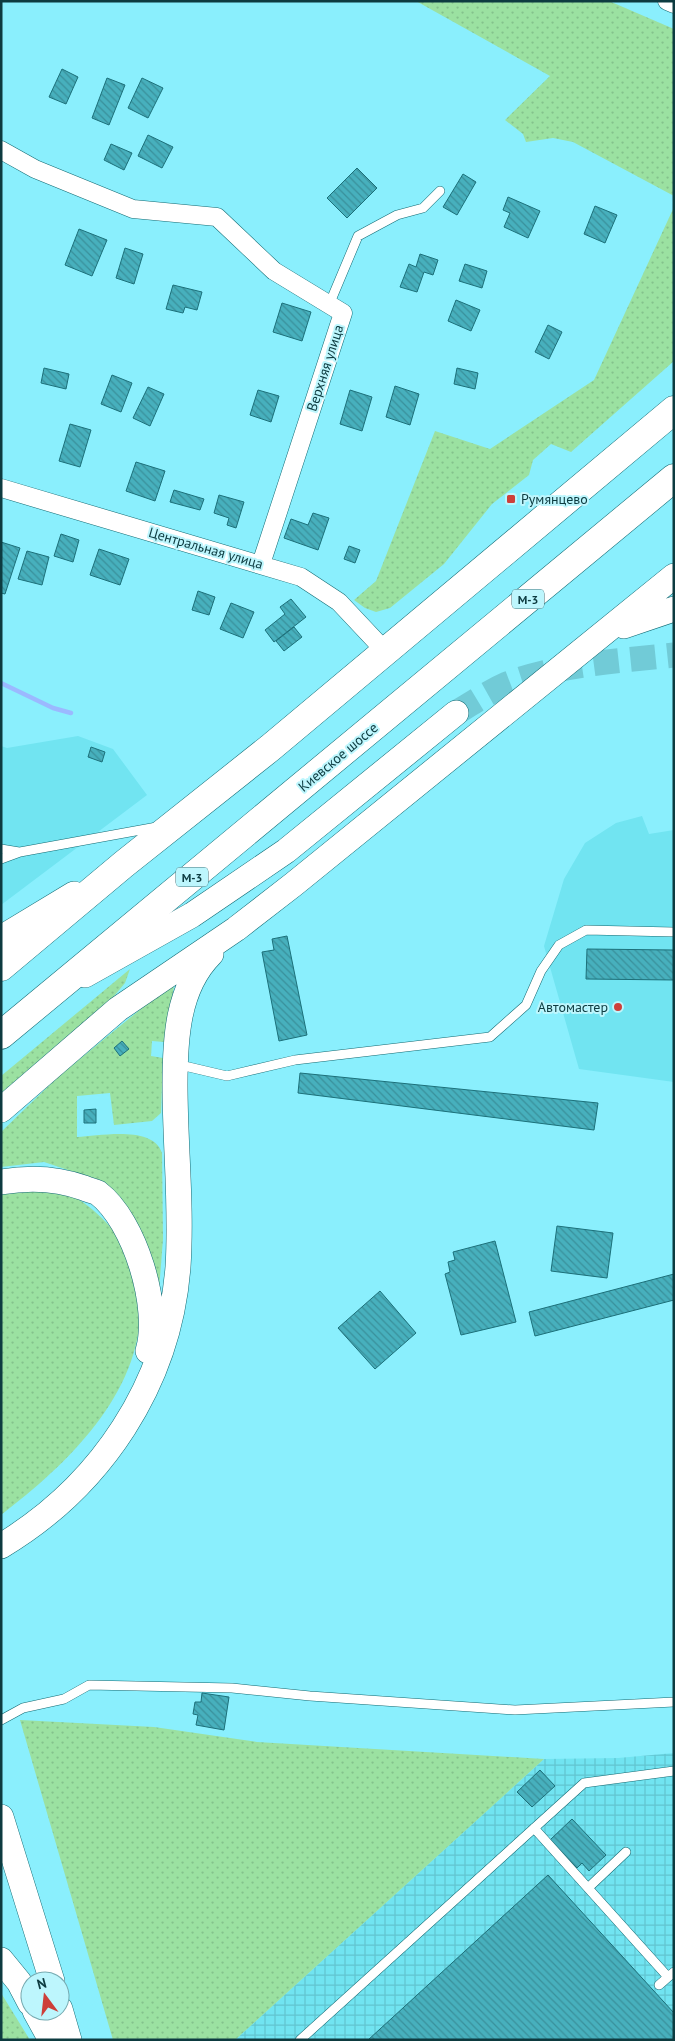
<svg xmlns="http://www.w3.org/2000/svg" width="675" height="2041" font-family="'PT Sans',sans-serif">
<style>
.built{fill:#71e4f1}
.industrial{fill:url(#industrial-grid)}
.grass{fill:url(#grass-dots)}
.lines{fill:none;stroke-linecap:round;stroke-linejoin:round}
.stream{stroke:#9bb9ff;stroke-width:4.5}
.building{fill:url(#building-back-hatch);stroke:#1c707a}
.secondary-tunnel{stroke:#71cbd7;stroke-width:25;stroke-dasharray:25 12;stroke-linecap:butt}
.lane-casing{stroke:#126a73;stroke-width:10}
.street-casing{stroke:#126a73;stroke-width:19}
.secondary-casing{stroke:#126a73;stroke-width:26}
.highway-casing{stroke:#126a73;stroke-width:29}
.lane{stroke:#fff;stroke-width:9}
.street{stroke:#fff;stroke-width:18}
.secondary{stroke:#fff;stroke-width:25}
.highway{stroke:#fff;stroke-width:28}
.poi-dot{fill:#cd3f3a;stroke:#bdf6fd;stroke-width:2}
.labels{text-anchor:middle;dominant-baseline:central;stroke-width:4;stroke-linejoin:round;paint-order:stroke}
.shield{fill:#bdf6fd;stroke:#427379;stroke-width:1}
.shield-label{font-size:12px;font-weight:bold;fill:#0d3b40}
.street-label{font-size:14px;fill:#0d3b40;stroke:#bdf6fd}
.poi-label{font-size:14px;fill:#0d3b40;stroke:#bdf6fd;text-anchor:start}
</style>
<defs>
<pattern id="industrial-grid" width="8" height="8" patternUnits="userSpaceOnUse" patternTransform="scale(1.25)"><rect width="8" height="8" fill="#71e4f1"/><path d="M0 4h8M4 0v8" fill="none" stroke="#61c4d0"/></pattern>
<pattern id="grass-dots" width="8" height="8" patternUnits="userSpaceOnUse" patternTransform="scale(1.25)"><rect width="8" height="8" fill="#9be1a1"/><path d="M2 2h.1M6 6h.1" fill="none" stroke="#84c28c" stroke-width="1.8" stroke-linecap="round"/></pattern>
<pattern id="building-back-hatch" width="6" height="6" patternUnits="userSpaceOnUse" patternTransform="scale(1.25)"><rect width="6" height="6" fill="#47b0bd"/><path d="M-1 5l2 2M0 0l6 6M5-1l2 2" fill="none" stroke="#3a909b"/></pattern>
</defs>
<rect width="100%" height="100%" fill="#8aeffd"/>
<path class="built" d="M78,736L113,749L147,795L1,905V746L7,748Z
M642,816L649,834L674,830V1082L579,1069L544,946L564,879L585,843L616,823Z"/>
<path class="industrial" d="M674,1753V2040H235L544,1759L618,1758Z"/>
<path class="grass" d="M416,1H609L674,29V196L573,142L553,138L526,142L523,134L505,120L550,76Z
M674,207V361L571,452L551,444L533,460L529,475L492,504L444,564L390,608L376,612L365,608L354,600L376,581L435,431L490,449L594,380Z
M130,969L125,983L110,1001L1,1093V1076Z
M175,981L164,1042L152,1041L151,1056L163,1058L161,1113L152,1121L114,1125L110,1093L77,1096V1137C100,1136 153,1125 162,1153L163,1239L159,1290L77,1173L44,1162L1,1167V1132L59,1076Z
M1,1191C20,1191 60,1189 76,1198C88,1204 111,1225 118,1237C121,1243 124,1251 126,1258C131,1269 138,1282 140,1293C148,1388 70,1462 1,1515Z
M20,1720L154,1727L257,1742L544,1759L235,2040H113Z
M1,1993L30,2040H1Z"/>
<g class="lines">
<path class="stream" d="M1,683L53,708L71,713"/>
</g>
<path class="building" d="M62,69L78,77L66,104L49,97Z
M107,78L125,85L109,125L92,118Z
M142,78L163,88L148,118L128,108Z
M148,135L173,147L162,168L138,156Z
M111,144L132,153L124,170L104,160Z
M357,168L377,188L347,218L327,198Z
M463,174L476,182L457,215L443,207Z
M508,197L540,211L528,238L504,227L510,213L503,210Z
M595,206L617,215L605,243L584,234Z
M79,229L107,240L92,276L65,265Z
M125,248L143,254L134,284L116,278Z
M420,254L438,260L433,275L424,272L417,292L400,287L409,264L416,267Z
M465,264L487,271L482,288L459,281Z
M173,285L202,292L197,310L185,307L183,313L166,309Z
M456,300L480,310L471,331L448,321Z
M282,303L311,312L302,341L273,332Z
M548,325L562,332L549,359L535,352Z
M44,368L69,374L66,389L41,383Z
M457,368L478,373L475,389L454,384Z
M112,375L132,383L121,412L101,404Z
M395,386L419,394L410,425L386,417Z
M148,387L164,394L150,426L133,418Z
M258,390L279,396L271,422L250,415Z
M350,390L372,397L362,431L340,424Z
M70,424L91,430L80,467L59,461Z
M136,462L165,471L155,501L126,491Z
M174,490L204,499L200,510L170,502Z
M219,495L244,502L236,528L227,525L229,518L214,513Z
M313,513L329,518L318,550L284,538L291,519L308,525Z
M61,534L79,540L73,562L54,556Z
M1,542L20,548L5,594L1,593Z
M349,546L360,550L355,563L344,559Z
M99,549L129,559L120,585L90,575Z
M27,551L49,557L42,585L18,579Z
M198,591L215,597L209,615L192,610Z
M291,599L306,617L274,642L265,630L285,614L280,607Z
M231,603L254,612L243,638L220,629Z
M294,627L302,637L284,651L276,641Z
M91,747L105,752L102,762L88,757Z
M287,936L307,1035L279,1041L262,952L274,950L272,939Z
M587,949L674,950V980L586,979Z
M122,1041L129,1049L120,1056L114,1048Z
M300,1073L598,1103L594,1130L298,1093Z
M96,1109V1123H84V1110Z
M557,1226L613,1233L607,1278L551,1271Z
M495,1241L516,1322L461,1335L445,1274L450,1272L448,1262L455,1260L453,1252Z
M674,1274V1300L535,1336L529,1312Z
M380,1291L416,1333L375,1369L338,1328Z
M202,1693L229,1697L224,1730L196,1725L198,1715L193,1714L195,1702H201Z
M540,1770L555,1786L532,1807L517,1792Z
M572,1819L606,1855L589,1871L582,1863L577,1868L550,1840Z
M548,1875L674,2013V2040H368Z"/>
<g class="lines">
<path class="secondary-tunnel" d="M456,713C472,703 489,692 507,684C559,664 619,661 674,655"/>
<g class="lane-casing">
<path id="lane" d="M329,305L358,236L397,215L423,208L440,191
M1,849L19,852
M1,859L20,852L157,827
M176,1064L227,1076L295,1060L490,1037L526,1005L541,971L559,945L586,930L674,932
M1,1720L23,1708L64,1699L89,1685L232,1688L310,1696L515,1710L674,1702
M534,1828L668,1977
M588,1888L626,1852
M659,1985L674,1972
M300,2040L584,1783L674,1771"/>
</g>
<g class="street-casing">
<path id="street" d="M667,1L674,4
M1,150L35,169L133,209L217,217L274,271L343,313L261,564
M1,488L301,577L339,602L386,652"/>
</g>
<g class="secondary-casing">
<path id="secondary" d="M624,626L674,609
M1,938L74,894
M85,975L192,915L286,851L456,713
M1,1110L118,1009L236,929L294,884L674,576
M1,1182C30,1177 57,1178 84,1188C88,1190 94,1191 98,1193C135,1221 161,1308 148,1351
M1,1546C101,1486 169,1384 178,1267C182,1206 175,1146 175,1085C175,1040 177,988 211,954
M1,1817L52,1981
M1,1960L19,1982L30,2003
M60,2009L69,2040
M35,2011L51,2040"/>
</g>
<g class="highway-casing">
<path id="highway" d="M1,967L124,864L270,748L674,410
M1,1035L674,478"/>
</g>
<use href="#lane" class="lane"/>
<use href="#street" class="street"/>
<use href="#secondary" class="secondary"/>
<use href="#highway" class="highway"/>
</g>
<g class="poi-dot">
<rect x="506" y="494" width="10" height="10" rx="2.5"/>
<circle cx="618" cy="1007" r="5"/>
</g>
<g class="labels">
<g class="shield">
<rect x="512" y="589.5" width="32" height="19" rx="4"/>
<rect x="176" y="867.5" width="32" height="19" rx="4"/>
</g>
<g class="shield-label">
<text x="528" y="599">М-3</text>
<text x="192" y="877">М-3</text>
</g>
<g class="street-label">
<text transform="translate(325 368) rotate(-72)">Верхняя улица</text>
<text transform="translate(206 548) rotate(16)">Центральная улица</text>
<text transform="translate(338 757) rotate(-40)">Киевское шоссе</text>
</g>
<g class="poi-label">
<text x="521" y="499">Румянцево</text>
<text x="608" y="1007" text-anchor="end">Автомастер</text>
</g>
</g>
<rect width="675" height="2041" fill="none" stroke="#0d3b40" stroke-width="5"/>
<g transform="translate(45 1996) rotate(345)"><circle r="24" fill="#bdf6fd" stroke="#77abb1"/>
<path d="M0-4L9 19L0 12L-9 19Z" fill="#cd3f3a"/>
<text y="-8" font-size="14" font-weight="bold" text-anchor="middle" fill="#0d3b40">N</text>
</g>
</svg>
